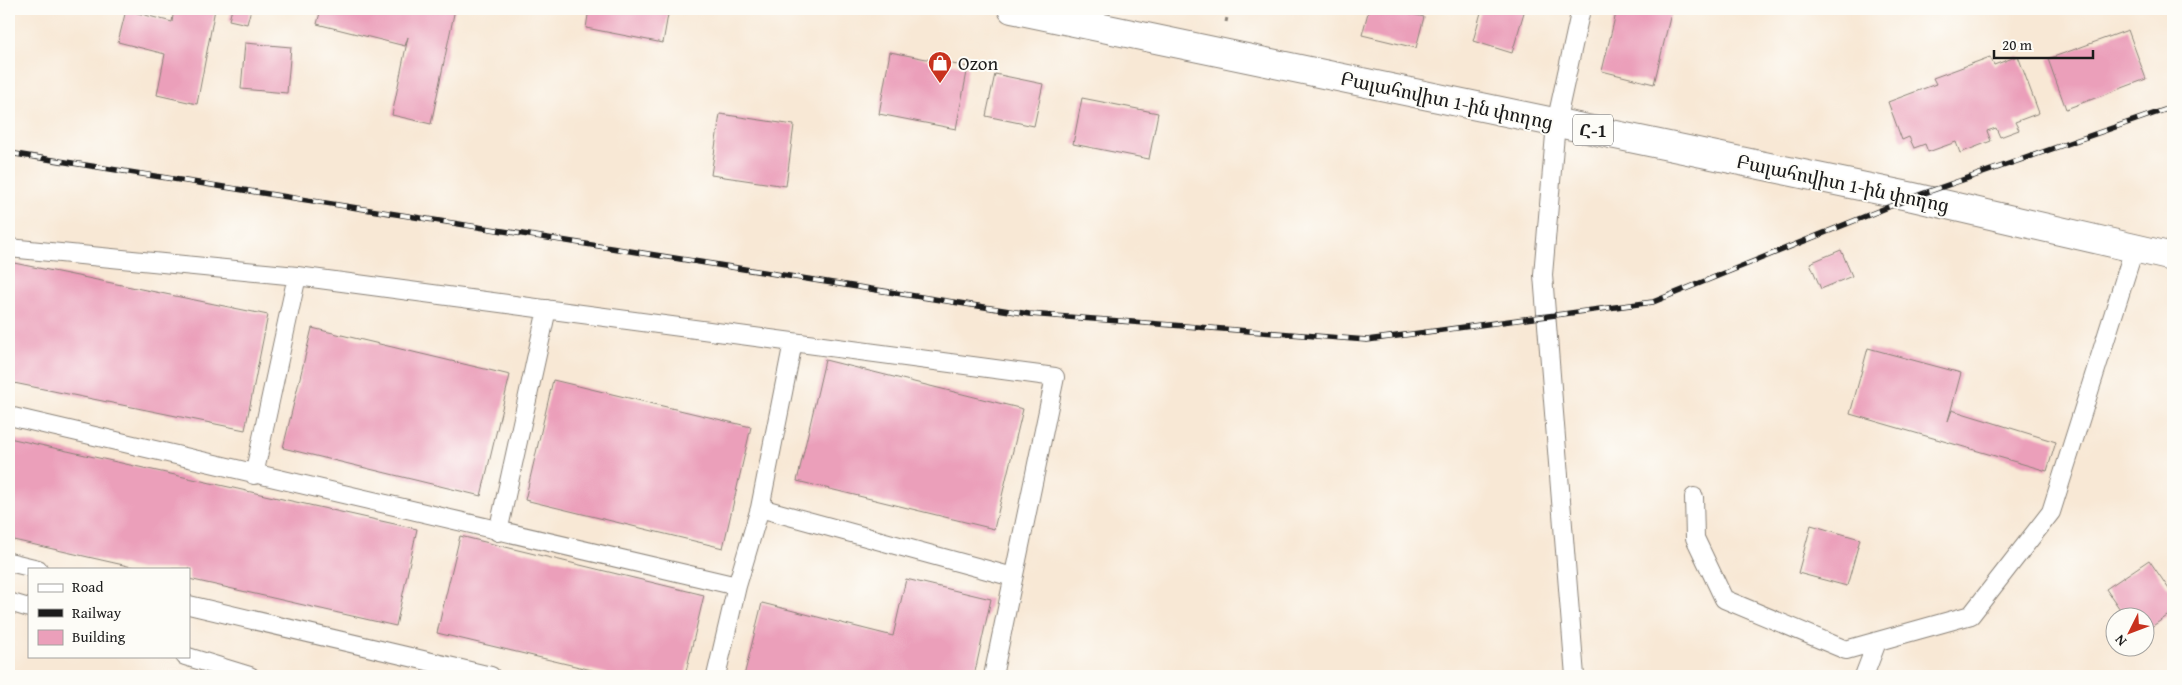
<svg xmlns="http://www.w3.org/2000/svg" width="2182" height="685" font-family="'Gentium Book Plus','Noto Serif Armenian',serif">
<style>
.building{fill:#eb9fba}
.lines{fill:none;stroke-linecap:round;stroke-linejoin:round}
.service-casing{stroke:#8a8278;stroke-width:20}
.primary-casing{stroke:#8a8278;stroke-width:30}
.path{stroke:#8a8278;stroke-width:3;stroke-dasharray:4 4;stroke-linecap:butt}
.service{stroke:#fff;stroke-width:18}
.primary{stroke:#fff;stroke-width:28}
.rail-casing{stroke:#1c1c1c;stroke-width:5.5}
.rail{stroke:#fdfcf7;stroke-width:4;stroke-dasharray:11;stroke-linecap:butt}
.labels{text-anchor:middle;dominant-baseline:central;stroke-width:4;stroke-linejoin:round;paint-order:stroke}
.shield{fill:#fdfcf7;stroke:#605f5e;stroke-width:1}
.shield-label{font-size:18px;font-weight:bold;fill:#1c1c1c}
.poi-label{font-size:19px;fill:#1c1c1c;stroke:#fdfcf7;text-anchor:start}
.street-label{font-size:19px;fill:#1c1c1c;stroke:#fdfcf7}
</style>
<rect width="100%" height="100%" fill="#fdfcf7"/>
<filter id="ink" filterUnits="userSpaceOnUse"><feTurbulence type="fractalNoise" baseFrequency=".02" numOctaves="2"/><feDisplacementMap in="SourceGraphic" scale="10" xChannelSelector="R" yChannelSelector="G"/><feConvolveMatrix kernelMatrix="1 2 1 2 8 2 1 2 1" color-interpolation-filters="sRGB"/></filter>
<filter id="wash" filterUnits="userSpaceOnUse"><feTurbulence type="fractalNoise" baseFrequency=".0096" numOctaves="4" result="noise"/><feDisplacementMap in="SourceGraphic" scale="20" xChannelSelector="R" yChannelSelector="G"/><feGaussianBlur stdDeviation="1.12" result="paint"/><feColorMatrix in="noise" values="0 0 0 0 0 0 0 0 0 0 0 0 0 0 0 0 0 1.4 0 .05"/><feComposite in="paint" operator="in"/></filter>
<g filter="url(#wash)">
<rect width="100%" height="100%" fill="#f8e8d5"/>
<g id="blocks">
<path class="building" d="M174,9H215L197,104L157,95L165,54L118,42L126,10L172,22Z
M232,9H251L247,24L229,20Z
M321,9H455L431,124L392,115L408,37L405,46L317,24Z
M589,9H669L663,43L586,28Z
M1369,9H1392L1424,17L1416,48L1362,35Z
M1482,9H1525L1512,53L1473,41Z
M1617,9H1672L1654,84L1602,71Z
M2128,30L2146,79L2066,109L2048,59Z
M245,43L291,47L287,93L241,89Z
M890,52L968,67L956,129L879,114Z
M2018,56L2039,113L2015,122L2019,130L2000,137L1996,128L1987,131L1991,141L1960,153L1956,142L1928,152L1925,144L1914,148L1909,137L1902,140L1888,102L1936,84L1933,78L1990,57L1994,65Z
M995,74L1043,84L1034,126L986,116Z
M1082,98L1158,113L1149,159L1073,144Z
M720,114L794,125L786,186L711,175Z
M1841,250L1852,276L1821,289L1810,263Z
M9,262L268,315L245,430L9,382Z
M312,328L510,375L481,496L283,448Z
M1868,348L1961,373L1948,421L1952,410L2056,442L2047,471L1850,414Z
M825,360L1023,409L994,529L797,481Z
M553,380L751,427L723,548L525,500Z
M9,438L417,529L396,626L189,579V569H141L9,539Z
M1811,525L1860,539L1847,586L1798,573Z
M460,536L704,595L685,676H617L437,633Z
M2149,560L2173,595V612L2144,632V618H2126L2106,589Z
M906,579L991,599L974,676H744L762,603L893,636Z"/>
</g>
</g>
<g filter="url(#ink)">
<use href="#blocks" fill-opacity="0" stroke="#8a8278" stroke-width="1"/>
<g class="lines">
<g class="service-casing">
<path id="service" d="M9,248L297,276L1055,377L993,676
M9,416L737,586
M254,475L297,276
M1694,497L1695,538L1724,599L1846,650L1971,615L2051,512L2134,249
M760,508L1013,577
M498,532L547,309
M9,562L38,569
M9,602L29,608
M189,605L491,676
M185,656L250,676
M716,676L737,586L760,508L793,342
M1575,676L1543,275L1556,123L1581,9
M1864,676L1877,642"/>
</g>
<g class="primary-casing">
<path id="primary" d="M1012,9L1913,197L2173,257"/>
</g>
<path class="path" d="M1226,22L1229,9"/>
<use href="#service" class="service"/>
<use href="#primary" class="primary"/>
<g class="rail-casing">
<path id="rail" d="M9,153L1029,314L1367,340L1653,302L1913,197L2173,107"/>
</g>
<use href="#rail" class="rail"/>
</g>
</g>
<defs>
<g id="shop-pin" transform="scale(1.25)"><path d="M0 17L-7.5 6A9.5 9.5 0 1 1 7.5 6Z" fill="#c8321e" stroke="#fdfcf7"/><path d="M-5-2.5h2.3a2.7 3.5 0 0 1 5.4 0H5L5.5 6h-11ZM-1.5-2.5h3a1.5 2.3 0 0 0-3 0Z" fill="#fff"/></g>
</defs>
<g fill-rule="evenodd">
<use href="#shop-pin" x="940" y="63"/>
</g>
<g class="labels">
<rect class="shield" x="1573" y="114.5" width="40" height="31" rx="4"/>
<g class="shield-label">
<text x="1593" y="130">Հ-1</text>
</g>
<g class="poi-label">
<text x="958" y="63">Ozon</text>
</g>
<g class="street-label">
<text transform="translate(1447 100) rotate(12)">Բալահովիտ 1-ին փողոց</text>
<text transform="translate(1843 183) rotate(12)">Բալահովիտ 1-ին փողոց</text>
</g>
</g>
<rect width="2182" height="685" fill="none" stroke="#fdfcf7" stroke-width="30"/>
<rect x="28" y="568" width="162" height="90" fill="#fdfcf7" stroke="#a3a29f"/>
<rect x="38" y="584" width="25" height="8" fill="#ffffff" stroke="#a3a29f"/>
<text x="72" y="592" font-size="15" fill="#1c1c1c">Road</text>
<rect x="38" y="609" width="25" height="8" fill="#1c1c1c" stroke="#a3a29f"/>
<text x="72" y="618" font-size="15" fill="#1c1c1c">Railway</text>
<rect x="38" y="630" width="25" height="15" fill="#eb9fba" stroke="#a3a29f"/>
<text x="72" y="642" font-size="15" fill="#1c1c1c">Building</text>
<g transform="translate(2130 632) rotate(228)"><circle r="24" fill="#fdfcf7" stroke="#a3a29f"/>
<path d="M0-4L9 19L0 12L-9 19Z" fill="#c8321e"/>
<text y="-8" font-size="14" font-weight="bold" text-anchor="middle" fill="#1c1c1c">N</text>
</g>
<path d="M1994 50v8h99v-8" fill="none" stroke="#1c1c1c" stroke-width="2.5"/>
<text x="2002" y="50" font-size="15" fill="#1c1c1c" stroke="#fdfcf7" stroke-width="4" paint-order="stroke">20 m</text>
</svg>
